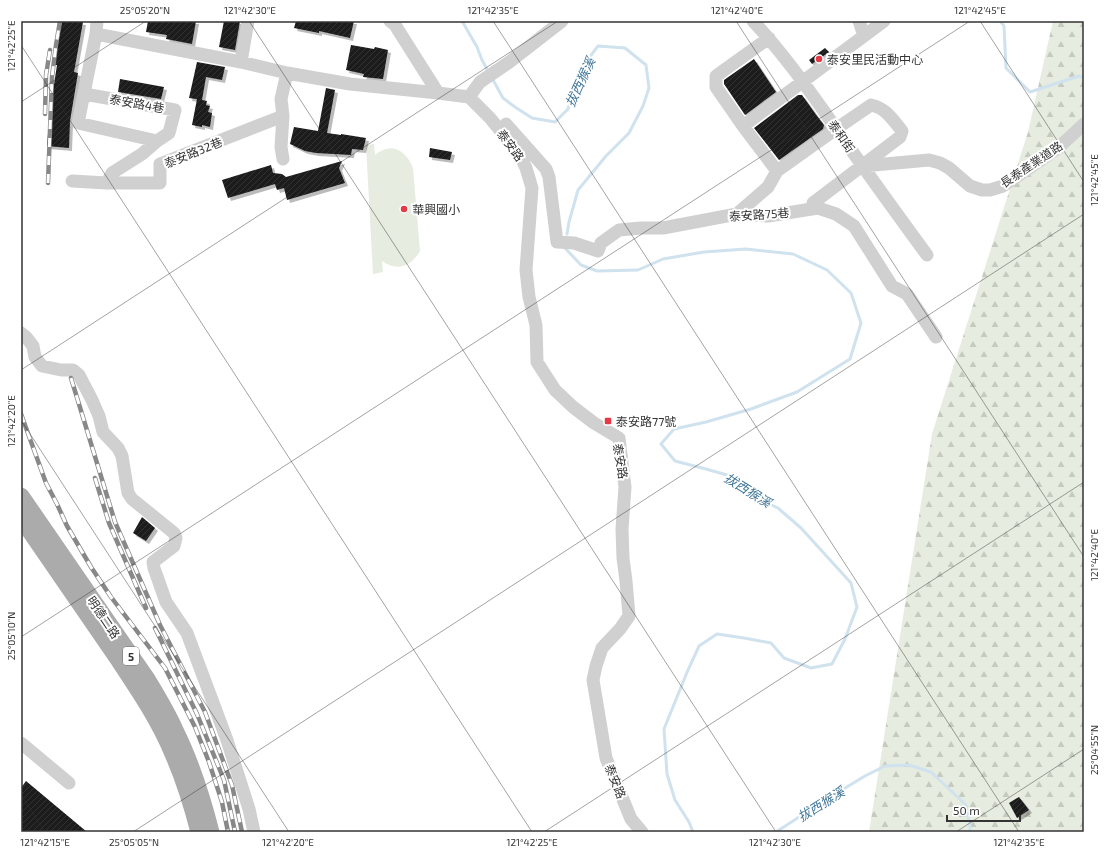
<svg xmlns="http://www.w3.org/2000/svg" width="1105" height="853" font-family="'Exo 2','Noto Sans TC',sans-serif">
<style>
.forest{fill:url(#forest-firs)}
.pitch{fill:#e6ecdf}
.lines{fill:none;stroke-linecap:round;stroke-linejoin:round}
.stream{stroke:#cfe2ee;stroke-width:3}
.building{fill:url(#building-hatch);filter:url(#shadow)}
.minor{stroke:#d0d0d0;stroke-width:13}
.major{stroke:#ababab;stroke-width:17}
.rail-casing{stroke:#888;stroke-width:4.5}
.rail{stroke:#fff;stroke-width:3;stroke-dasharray:9;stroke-linecap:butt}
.ticks{fill:none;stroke:#333;stroke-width:1;stroke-opacity:0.45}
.poi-dot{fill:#e63946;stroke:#fff;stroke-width:1.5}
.labels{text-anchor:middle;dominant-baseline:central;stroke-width:4;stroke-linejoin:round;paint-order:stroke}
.shield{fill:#fff;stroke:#707070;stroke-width:1}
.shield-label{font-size:11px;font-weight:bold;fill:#333}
.poi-label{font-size:12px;fill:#333;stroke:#fff;text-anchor:start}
.street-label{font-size:12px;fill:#333;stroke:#fff}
.water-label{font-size:13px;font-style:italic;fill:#3f7597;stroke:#fff}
.neatline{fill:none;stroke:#333;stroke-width:1.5}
.ticks-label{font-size:10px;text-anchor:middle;fill:#333}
</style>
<defs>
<pattern id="forest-firs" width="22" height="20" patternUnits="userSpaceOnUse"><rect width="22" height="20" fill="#e6ecdf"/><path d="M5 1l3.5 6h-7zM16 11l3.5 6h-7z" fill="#c6cbc0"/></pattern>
<pattern id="building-hatch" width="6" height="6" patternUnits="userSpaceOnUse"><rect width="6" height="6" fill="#1a1a1a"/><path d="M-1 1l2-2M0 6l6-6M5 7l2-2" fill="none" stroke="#333"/></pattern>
<filter id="shadow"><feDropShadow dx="3" dy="3" stdDeviation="0" flood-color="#0004"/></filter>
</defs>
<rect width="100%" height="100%" fill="#fff"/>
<path class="forest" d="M1053,21H1084V832H869L932,434L1028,132Z"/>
<path class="pitch" d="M374,144L375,155C391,141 406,150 413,168L420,251C412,266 397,272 382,261L383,272L373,274L366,145Z"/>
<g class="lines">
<path class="stream" d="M462,21L477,47L482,60L488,71
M1000,21L1004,26L1006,68L1030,92L1079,76L1084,78
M492,78L503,98L515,107L532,118L555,122L568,109L571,99L580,79L586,62L598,46L625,48L646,65L649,88L643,106L629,133L606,156L578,190L569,222L567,234
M565,248L581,265L597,271L638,270L663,259L704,252L746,249L793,254L827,270L851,293L861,323L850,359L797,392L751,409L706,422L674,429L661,444L675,461L706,469L727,475L751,495L778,508L801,528L851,583L857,607L845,639L832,664L811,668L784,658L771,643L744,638L717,634L699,646L688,670L664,729L667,774L675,800L689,822L693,832
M776,832L827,799L865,776L885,766L909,765L931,772L966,805L970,827V832"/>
</g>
<path class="building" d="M62,21L83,22L74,72L78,73L70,121L69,148L47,146L50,110L57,65H54Z
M148,21H196L192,44L166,39L167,35L146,32Z
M224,21H240L235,50L219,47Z
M296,21H354L350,38L319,31V33L294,28Z
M351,45L374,49L375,47L388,50L383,79L363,77L364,74L346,70Z
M825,48L829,52L812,64L809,60Z
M754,59L776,92L745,115L724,84V80Z
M197,62L225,67L222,80L206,77L202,100L189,98Z
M120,79L164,87L161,99L118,92Z
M326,88L335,90L327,133L341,135V134L366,138L363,150L352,149L351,155L316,153L305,151L290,144L294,127L318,131Z
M798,95H802L817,116L824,125L823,129L779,160L754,128Z
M197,99L207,101L206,105L210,106L208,112L212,113L210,127L202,125V127L192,125Z
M430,148L452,152L450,160L429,157Z
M342,161L339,168L345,183L287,200L284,188L277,190L275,184L228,198L222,180L271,165L273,173L282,174L286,177Z
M142,517L155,528L146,541L133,533Z
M26,781L87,832H21V788Z
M1019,797L1029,810L1017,818L1009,803Z"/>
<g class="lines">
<path class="minor" d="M97,21L96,34L78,123L157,141
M390,21L395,25L438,93
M753,21C785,55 811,93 838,131C867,173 897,214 927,255
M859,21L864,36
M96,34L241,62L287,73L350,84L438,93L469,97L490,118L520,155L526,168L532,188L526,270L529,297L536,325L537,362L555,390L573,407L594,423L619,438L625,487L622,529L623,558L626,581L629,616L620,629L602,648L596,666L593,680L606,758L631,819L642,832
M769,38L716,76V87L743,126L777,171
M241,62L248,21
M84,94L175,110L169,133L157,141L142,154L112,173L107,183
M469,97L480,82L508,63L562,21
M283,116L281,147L283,159
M506,124L546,169L549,177L557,242L574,243L598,251L601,243L619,230L641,228H663L737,214L768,216L818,208L836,214L854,226L892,286L907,294L936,337
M743,126L884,21
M863,166L929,160L940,163L949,168L970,186L982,190H990L1003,186L1058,148L1084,124
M72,181L107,183H160V164L283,116L281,99L287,73
M737,214L768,187L777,171L836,129L871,105C886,108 893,120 902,131L900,137L813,203
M21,333L26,337L33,346L35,357L42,366L61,370H73L79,375L92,400L99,416L103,432L118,448L122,456L128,493L132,499L174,533L176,538L174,546L153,562L154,568L166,602L187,633L227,740L249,809L254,832
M21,743L69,783"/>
<path class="major" d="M21,496L147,679C157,696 167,712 175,730C191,762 202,797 211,832
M21,518L118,659C138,689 159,720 173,754C184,779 192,805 199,832"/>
<g class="rail-casing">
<path id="rail" d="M45,114L46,75L50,50
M48,183L52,77L56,45L60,21
M71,378L115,522L160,625L205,712L232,785L242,832
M21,414L46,483L57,504L67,526L91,567L111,597L165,668L195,727L209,762L222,802L228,832
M95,478L109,523L146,608
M155,628L197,714L224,780L235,832"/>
</g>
<use href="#rail" class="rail"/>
</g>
<path class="ticks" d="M249,21L776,832M493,21L1019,832M736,21L1084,557M980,21L1084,182M21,45L532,832M21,102L146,21M21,370L558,21M21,420L289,832M21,637L970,21M21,795L45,832M133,832L1084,214M544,832L1084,482M956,832L1084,749"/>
<g class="poi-dot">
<circle cx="819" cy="59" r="4"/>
<circle cx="404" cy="209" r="4"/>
<rect x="604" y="417" width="8" height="8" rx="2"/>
</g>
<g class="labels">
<rect class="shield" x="123" y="647" width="16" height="18" rx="3"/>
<g class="shield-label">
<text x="131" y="656">5</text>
</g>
<g class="poi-label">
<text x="827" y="59">泰安里民活動中心</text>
<text x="412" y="209">華興國小</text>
<text x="616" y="421">泰安路77號</text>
</g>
<g class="street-label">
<text transform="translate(137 103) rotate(10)">泰安路4巷</text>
<text transform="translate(842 136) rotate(55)">泰和街</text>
<text transform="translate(511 145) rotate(54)">泰安路</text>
<text transform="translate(193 152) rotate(-22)">泰安路32巷</text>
<text transform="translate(1031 164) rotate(-34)">長泰產業道路</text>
<text transform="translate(759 214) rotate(-4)">泰安路75巷</text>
<text transform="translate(621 461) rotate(80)">泰安路</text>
<text transform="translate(104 617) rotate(56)">明德二路</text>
<text transform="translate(616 781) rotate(68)">泰安路</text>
</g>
<g class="water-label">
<text transform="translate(580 82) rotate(-65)">拔西猴溪</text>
<text transform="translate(748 490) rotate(32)">拔西猴溪</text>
<text transform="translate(821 804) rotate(-32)">拔西猴溪</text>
</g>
</g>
<rect width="1105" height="853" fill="none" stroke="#ffffff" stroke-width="44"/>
<path d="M947 815v6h73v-6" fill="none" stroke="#333333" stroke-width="2"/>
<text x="953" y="815" font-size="12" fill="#333333" stroke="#ffffff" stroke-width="3" paint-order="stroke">50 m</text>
<rect x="22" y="22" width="1061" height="809" class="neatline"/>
<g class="ticks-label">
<text x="145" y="14">25°05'20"N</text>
<text x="250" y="14">121°42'30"E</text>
<text x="493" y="14">121°42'35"E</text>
<text x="737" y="14">121°42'40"E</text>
<text x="980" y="14">121°42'45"E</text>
<text transform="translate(11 46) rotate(-90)" y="4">121°42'25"E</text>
<text transform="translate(1094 180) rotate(-90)" y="4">121°42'45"E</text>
<text transform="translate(11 421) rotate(-90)" y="4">121°42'20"E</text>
<text transform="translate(1094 555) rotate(-90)" y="4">121°42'40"E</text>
<text transform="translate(11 636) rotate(-90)" y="4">25°05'10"N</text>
<text transform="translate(1094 750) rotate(-90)" y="4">25°04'55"N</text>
<text x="45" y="846">121°42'15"E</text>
<text x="134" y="846">25°05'05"N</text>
<text x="288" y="846">121°42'20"E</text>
<text x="532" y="846">121°42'25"E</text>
<text x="775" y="846">121°42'30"E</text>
<text x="1019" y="846">121°42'35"E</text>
</g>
</svg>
